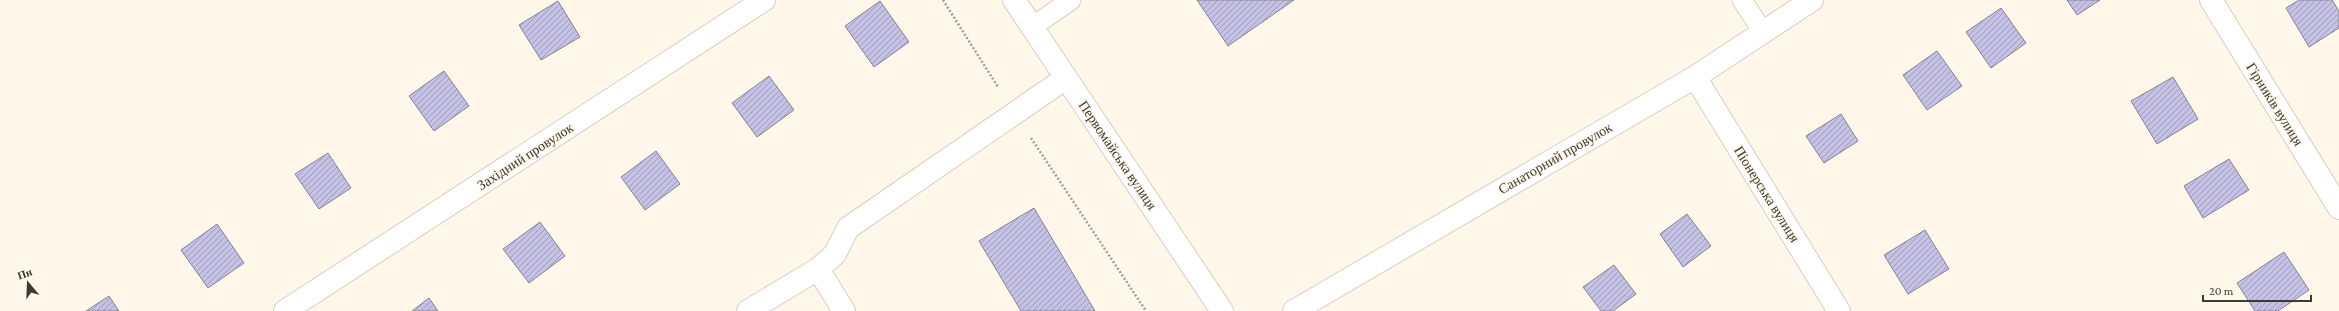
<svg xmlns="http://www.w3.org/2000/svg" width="2339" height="311" font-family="'Crimson Pro',serif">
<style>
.building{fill:url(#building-hatch);stroke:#858393}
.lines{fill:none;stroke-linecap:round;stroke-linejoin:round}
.service-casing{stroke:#d8cfc0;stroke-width:21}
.minor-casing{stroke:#d8cfc0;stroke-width:24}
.secondary-casing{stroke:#d8cfc0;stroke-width:24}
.path{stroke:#a5a096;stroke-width:2.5;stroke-dasharray:2 2;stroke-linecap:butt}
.service{stroke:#fff;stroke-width:19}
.minor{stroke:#fff;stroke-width:22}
.secondary{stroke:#fff;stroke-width:22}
.labels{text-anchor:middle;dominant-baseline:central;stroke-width:3;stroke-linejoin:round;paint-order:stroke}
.street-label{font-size:14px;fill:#3d3a34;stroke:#fef7ea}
</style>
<defs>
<pattern id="building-hatch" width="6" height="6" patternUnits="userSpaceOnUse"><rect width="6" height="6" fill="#c5c1e5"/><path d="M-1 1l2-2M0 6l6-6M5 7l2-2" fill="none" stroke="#a19eba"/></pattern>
</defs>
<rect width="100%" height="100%" fill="#fef7ea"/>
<path class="building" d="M1197,0H1294L1228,46Z
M2067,0H2100L2077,15Z
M2299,0H2332L2339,11V28L2309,47L2286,8Z
M558,1L580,37L541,60L519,25Z
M880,1L909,42L874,67L845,26Z
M2001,8L2026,43L1991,68L1966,32Z
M1937,51L1962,86L1927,110L1903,75Z
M444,71L469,106L434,131L409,96Z
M769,76L794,110L757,137L732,103Z
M2173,77L2198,119L2157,144L2131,101Z
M1841,114L1858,141L1824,163L1806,136Z
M656,151L680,184L645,210L621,177Z
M328,153L351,188L319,209L295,174Z
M2229,159L2249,190L2203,218L2184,186Z
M1034,208L1095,311H1021L979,241Z
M1687,214L1711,246L1683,267L1660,234Z
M540,222L565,256L529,283L503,249Z
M217,224L244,263L208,288L181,250Z
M1925,230L1949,269L1908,294L1884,255Z
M2284,252L2309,290L2278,311H2255L2237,283Z
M1614,265L1636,294L1613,311H1601L1583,287Z
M109,296L119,311H86Z
M429,298L438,311H412Z"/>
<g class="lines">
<g class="service-casing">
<path id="service" d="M1742,0L1763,32
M1032,27L1071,0"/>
</g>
<g class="minor-casing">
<path id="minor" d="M2211,0L2339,208
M1695,77L1839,311
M285,311L764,0
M748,311L818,269
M844,311L818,269L835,254L848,228L1066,78
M1294,311L1695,77L1812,0"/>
</g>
<g class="secondary-casing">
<path id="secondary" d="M1014,0L1222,311"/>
</g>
<path class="path" d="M943,0L998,87
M1031,138L1146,311"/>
<use href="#service" class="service"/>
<use href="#minor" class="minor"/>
<use href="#secondary" class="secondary"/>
</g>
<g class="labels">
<g class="street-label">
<text transform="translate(2275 104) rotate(58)">Гірників вулиця</text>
<text transform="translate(1118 155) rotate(56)">Первомайська вулиця</text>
<text transform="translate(525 156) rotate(-33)">Західний провулок</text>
<text transform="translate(1555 158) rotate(-30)">Санаторний провулок</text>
<text transform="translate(1767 194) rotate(58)">Піонерська вулиця</text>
</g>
</g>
<g transform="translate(28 283) rotate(341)" stroke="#fef7ea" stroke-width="3" paint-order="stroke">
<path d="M0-3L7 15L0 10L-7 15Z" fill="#3d3a34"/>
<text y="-6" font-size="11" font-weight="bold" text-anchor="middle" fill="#3d3a34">Пн</text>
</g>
<path d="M2203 295v6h108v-6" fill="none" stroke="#3d3a34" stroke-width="2"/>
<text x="2209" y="295" font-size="12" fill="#3d3a34" stroke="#fef7ea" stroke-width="3" paint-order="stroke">20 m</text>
</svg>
